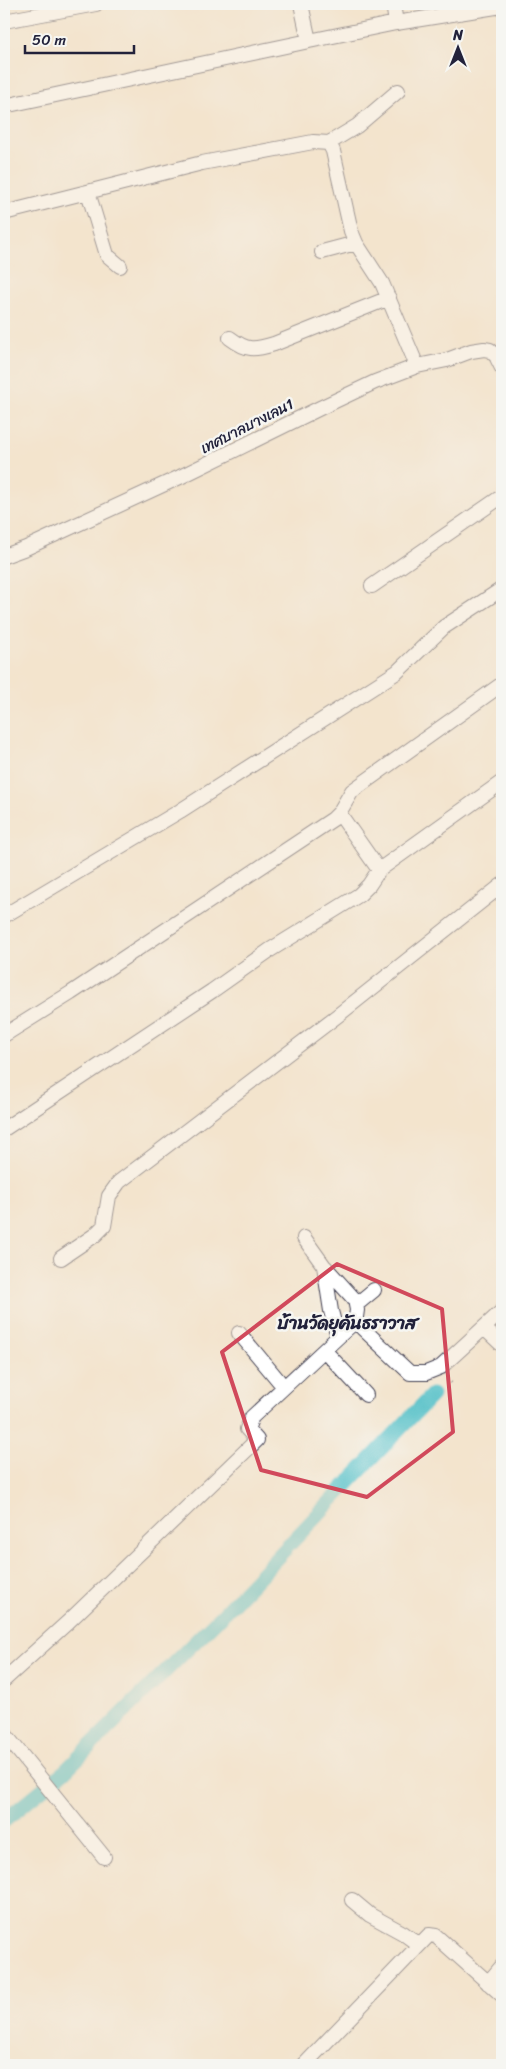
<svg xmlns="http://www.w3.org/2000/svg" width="506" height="2069" font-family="Sriracha,'Playpen Sans Thai',sans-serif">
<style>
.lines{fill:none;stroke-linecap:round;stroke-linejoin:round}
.canal{stroke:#52c0c7;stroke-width:15}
.minor-casing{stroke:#413f51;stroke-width:16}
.path{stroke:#413f51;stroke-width:2.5;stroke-dasharray:1 4;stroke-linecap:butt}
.minor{stroke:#fff;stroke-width:14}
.marked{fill:none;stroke:#d1495b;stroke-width:4;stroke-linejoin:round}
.labels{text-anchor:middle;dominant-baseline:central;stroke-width:5;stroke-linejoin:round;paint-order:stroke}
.street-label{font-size:15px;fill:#22223b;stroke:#f6f6f2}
.quarter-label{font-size:18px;font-weight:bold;fill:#22223b;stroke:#f6f6f2}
</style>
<rect width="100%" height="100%" fill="#f6f6f2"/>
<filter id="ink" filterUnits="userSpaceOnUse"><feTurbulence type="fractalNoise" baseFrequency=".02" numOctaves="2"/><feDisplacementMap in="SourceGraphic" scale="10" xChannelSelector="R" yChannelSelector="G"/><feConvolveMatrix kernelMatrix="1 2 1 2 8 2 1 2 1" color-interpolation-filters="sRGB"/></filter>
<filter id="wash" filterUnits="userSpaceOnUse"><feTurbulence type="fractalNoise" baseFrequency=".0096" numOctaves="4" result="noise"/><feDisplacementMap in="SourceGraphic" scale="20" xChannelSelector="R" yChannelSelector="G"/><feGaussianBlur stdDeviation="1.12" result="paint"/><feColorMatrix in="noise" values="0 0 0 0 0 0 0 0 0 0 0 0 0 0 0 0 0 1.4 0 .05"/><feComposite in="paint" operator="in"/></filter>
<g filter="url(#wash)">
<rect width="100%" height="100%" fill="#f3e4cd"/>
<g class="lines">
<path class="canal" d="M4,1821L65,1771L225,1612L432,1395"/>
</g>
</g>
<g filter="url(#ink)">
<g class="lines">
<g class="minor-casing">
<path id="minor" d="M301,4L309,41L396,23L502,6
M393,4L396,23
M4,21L96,4
M4,106L309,41
M329,143L357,126L398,91
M88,192L107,255L120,266
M4,213L202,163L313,142L329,143L333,151L351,231L356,243L382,283L417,366
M322,252L356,243
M230,338C247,351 254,350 274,344L389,298
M4,556L26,548L180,477L320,408L375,382L417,366L447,360L471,351L484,349L490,350L496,356L502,368
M372,586L498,499H502
M379,870L502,782
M4,916L180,811L397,672L444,627L502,589
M4,1035L71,993L333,819L339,813L352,791L502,684
M4,1129L212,991L270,950L359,895L369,885L379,870L339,813
M304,1238L324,1266L331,1311L338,1337
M61,1258L95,1235L104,1226L109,1196L119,1182L337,1016L502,885
M325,1267L355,1300L357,1310L355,1324
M357,1304L374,1290
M485,1329L502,1345
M239,1333L284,1387
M324,1350L366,1395
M4,1680L68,1622L257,1440L247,1429L252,1417L351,1325L355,1324L360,1326L410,1373H426L441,1367L502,1311
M4,1733L104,1857
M352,1900L370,1915L403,1933L418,1944
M488,1983L502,1966
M304,2065L429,1935L436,1936L502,1995"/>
</g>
<path class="path" d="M502,1270V1271
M447,1379L454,1385"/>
<use href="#minor" class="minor"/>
</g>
</g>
<path d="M0 0H506V2069H0ZM337,1264L442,1309L453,1432L367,1497L261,1470L222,1352Z" fill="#f3e4cd" fill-opacity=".55" fill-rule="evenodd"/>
<path class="marked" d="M337,1264L442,1309L453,1432L367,1497L261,1470L222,1352Z"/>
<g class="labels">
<g class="street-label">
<text transform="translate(247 426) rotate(-27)">เทศบาลบางเลน1</text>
</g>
<g class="quarter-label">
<text x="347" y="1323">บ้านวัดยุคันธราวาส</text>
</g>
</g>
<rect width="506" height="2069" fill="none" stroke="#f6f6f2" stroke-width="20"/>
<g transform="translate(458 48)" stroke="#f6f6f2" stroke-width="4" paint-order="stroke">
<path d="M0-4L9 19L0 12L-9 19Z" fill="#22223b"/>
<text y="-8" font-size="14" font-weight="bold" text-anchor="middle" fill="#22223b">N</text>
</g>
<path d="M25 45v8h109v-8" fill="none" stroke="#22223b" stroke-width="2.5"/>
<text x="32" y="45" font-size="15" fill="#22223b" stroke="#f6f6f2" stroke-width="4" paint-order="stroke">50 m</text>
</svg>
